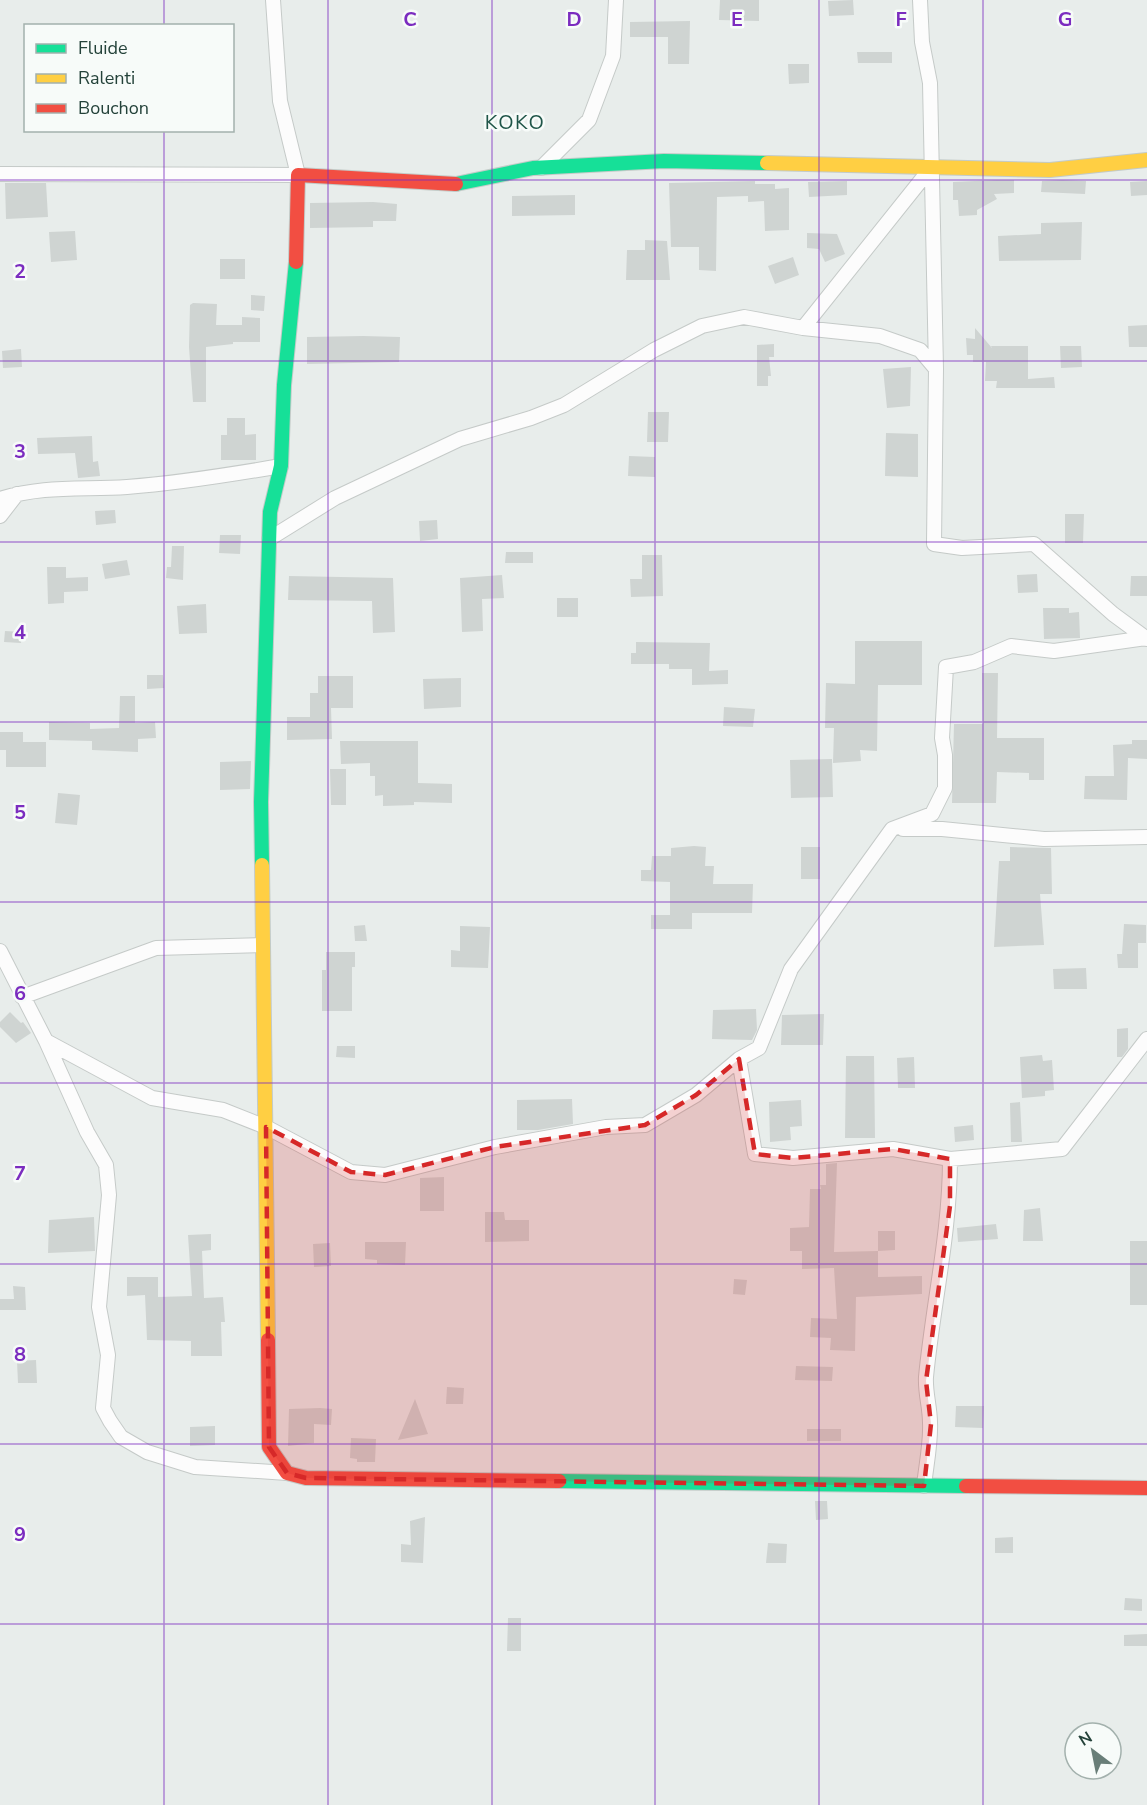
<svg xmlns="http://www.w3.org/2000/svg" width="1147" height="1805" font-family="'Nunito Sans',sans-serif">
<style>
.building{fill:#cfd4d2}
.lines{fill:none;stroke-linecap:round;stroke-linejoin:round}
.street-casing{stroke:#c5cac8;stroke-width:16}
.fast-casing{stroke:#c3cbc8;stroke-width:16}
.slow-casing{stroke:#c3cbc8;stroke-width:16}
.jam-casing{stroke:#c3cbc8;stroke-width:16}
.street{stroke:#fcfcfc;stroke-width:14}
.fast{stroke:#16e098;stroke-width:14}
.slow{stroke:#ffcf43;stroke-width:14}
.jam{stroke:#f24e42;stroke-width:14}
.marked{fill:#d62828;fill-opacity:0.2;stroke:#d62828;stroke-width:4.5;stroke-dasharray:12 8;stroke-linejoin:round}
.grid{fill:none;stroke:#7b2cbf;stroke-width:1.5;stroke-opacity:0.55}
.labels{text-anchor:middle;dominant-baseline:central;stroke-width:5;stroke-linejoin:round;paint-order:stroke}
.neighbourhood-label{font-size:20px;letter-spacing:1.5px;fill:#1f5548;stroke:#f7fbf9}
.grid-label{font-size:20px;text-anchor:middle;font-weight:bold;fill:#7b2cbf;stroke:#f7fbf9;stroke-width:5;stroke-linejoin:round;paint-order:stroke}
</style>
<rect width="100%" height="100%" fill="#e8edeb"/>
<path class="building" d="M720,0H759V21L719,20Z
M853,0L854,15L829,16L828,1Z
M690,21L689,64H668V37H630V22Z
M857,52H892V63H858Z
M788,64H809V83L789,84Z
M997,180H1014V193L994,194L997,199L977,210V215L959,216L958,200H953V182Z
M1062,180L1086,181L1085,194L1041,192L1042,181Z
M755,181V184H775V189L789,188V230L765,231L764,201L748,202V196L717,197L716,271L699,270V247H671L669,183Z
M847,181V195L809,197L808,182Z
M1147,181V195L1131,196L1130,182Z
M5,183H46L48,217L6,219Z
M575,195V215L512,216V196Z
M373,202L397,204L396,221H373V227L310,228V203Z
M1082,222L1081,260L999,261L998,236L1041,234V223Z
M75,231L77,260L51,262L49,232Z
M807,233L837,234L845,254L825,262L819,249L807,248Z
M645,240L667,241L670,280H626L627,250H645Z
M793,257L799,275L775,284L768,266Z
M220,259H245V279H220Z
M251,295L265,296L264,311L251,310Z
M193,303L217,304L216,325H242V317L260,318V342H233V344L206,347V402H193L189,347L190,305Z
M1147,325V347H1129L1128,326Z
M975,328L992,348L991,346H1028V379L1054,377L1055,388H996L997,381H985L986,362H973V355H967L966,338L975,339Z
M363,336L400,337L399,362L307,364V337Z
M774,344V357H769L771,376H768V386H757V345Z
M1060,346H1081L1082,367L1061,368Z
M21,349L22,367L3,368L2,351Z
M911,367L910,406L887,408L883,369Z
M648,412H669L668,442H647Z
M227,418H245V435L256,434V460H221V435H227Z
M886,433L918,434V477L885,476Z
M92,436L93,462L98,461L100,476L78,478L75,453L38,454L37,438Z
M629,456L655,457V477L628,476Z
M115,510L116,523L96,525L95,511Z
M1065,514H1084L1083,543H1065Z
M437,520L438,539L420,541L419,521Z
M220,535H241L240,554L219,553Z
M172,546H184L183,580L166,578L167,567H171Z
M506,552H533V563H505Z
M642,555H662L663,596L631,597L630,579H642Z
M127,560L130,575L105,579L102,564Z
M47,567H66V578L88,577V591L64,592V603L48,604Z
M1037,574L1038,592L1018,593L1017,575Z
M502,575L504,598L482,599L483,631L462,632L460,578Z
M289,576L393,578L395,632L373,633L372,601L288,600Z
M1131,576H1147V596H1130Z
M557,598H578V617H557Z
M206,604L207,633L179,634L177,606Z
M1043,608H1069V613L1079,612L1080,638L1044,639Z
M5,631L22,632L21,643L4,642Z
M855,641H922V685H878L877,751L860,750L861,761L833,763L834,728H825L826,683L855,684Z
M636,642L710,643L709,671L728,670V684L692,685V669H669V664H631V653H636Z
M982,673H998L997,738H1044V780H1029V773L997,772L996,803H952L954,724H983Z
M147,675H163L164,688L147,689Z
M318,676H353V708H331L332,739L287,740V717H310V693H318Z
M461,678V707L424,709L423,679Z
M120,696H135V723L155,722L156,738L138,739V752L92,750V741L49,740V722L90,723V729L119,728Z
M724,707L755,709L753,727L723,726Z
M0,732H23V742H46V767H6V750H0Z
M1132,740H1147V759L1128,758L1127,800L1084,799L1085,776H1114L1113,745L1132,744Z
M340,741H418V783L452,784V803L414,802V805L383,806V795L375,796V776H370V763L341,764Z
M832,759L833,797L791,798L790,760Z
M251,761L250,789L220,790V762Z
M330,769H346V805H331Z
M58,793L80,795L77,825L55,823Z
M694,846L706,847L705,866H714L713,884H753L752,913H692V929H651V915H670V882L641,881V870H651L652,856H671V848Z
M801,847H820V879H801Z
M1010,847L1051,848L1052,894H1040L1044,945L994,947L999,861H1010Z
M1124,924L1146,925V943H1138V968H1118L1117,954H1122Z
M365,925L367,941H355L354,926Z
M460,926L490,927L488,968L451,967V950L460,951Z
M326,952H355V967H352V1011H322V970H326Z
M1086,968L1087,989H1054L1053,969Z
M756,1009L757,1030L752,1040L712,1039L713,1010Z
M10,1012L21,1023L23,1022L31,1033L16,1043L0,1027V1022Z
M824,1014L823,1045H781L782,1015Z
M1128,1028V1049L1122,1057H1117V1029Z
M337,1046H355V1058L336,1057Z
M1042,1055L1043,1061L1052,1060L1054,1090L1045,1091V1096L1022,1098L1020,1057Z
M846,1056H874L875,1138H845Z
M914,1057L915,1088H898L897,1058Z
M572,1099L573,1124L538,1130H517V1100Z
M801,1100L802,1126L790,1127L791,1140L770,1142L769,1102Z
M1020,1102L1022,1142H1011L1010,1103Z
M973,1125L974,1140L955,1142L954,1127Z
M837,1163L834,1252L878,1251V1277L922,1276V1294L856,1297L855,1351L830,1350L831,1338L810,1337L811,1318L837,1319L834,1268L802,1269V1251H790V1228L809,1227L810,1189H821L820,1185H826V1164Z
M444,1177V1211H420V1178Z
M1040,1208L1043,1241H1023L1024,1210Z
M485,1212H504L505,1220H529V1241L485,1242Z
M94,1217L95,1251L48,1253L49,1220Z
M996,1224L998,1239L958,1242L957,1228Z
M878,1231H895V1250L878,1251Z
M211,1234V1250L202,1251L204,1298L223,1297L225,1322H221L222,1356H191V1341L147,1340L145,1295L127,1296V1277H158V1297L192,1296L188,1235Z
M1130,1241H1147V1305H1130Z
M365,1242H406L405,1265L377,1264V1260L365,1259Z
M330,1243L331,1266L314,1267L313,1244Z
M734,1279L747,1280L745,1295L733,1294Z
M13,1286L25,1287L26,1310H0V1299H14Z
M36,1360L37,1383H18L17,1361Z
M796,1366L833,1367L832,1381L795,1380Z
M447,1387L464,1388L463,1404H446Z
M415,1399L428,1434L398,1440Z
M956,1406H984L983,1428L955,1427Z
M320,1408L332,1409L331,1425L314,1424V1443L288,1446L289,1409Z
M215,1426V1445L190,1446V1427Z
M807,1429H841V1441H807Z
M351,1438L376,1439L375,1462H357V1459L350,1458Z
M815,1501H827L828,1519L816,1520Z
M425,1517L423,1563L401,1562V1544L411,1545L410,1521Z
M1013,1537V1553H995V1538Z
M768,1543L787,1544L786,1563H766Z
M1125,1598L1142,1599V1611L1124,1610Z
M508,1618H521V1651H507Z
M1147,1634V1646H1124V1635Z"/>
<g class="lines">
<g class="street-casing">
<path id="street" d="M920,0L922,42L930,83L936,369
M541,168L589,120L613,56L616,0
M0,174L298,175L280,101L273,0
M803,328L930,169
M0,499C42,485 83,490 127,487C179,483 229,475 281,466
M0,516L17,494
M269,539L335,498L460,439L531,418L564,405L654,350L702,326L744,317L803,328L880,336L920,350L936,369L934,544L962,548L1034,544L1113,614L1147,639
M903,829H942L1044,839L1147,837
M0,951L46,1041L152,1098L223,1110L266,1127L351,1172L385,1175L495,1147L606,1127L645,1125L696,1095L739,1059L755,1154L793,1158L893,1149L950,1159L1062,1149L1147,1039
M22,997L156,948L262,945
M46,1041L87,1132L106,1165L109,1195L99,1307L108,1355L103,1408L110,1421L121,1437L147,1452L195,1467L287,1473
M739,1059L759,1048L791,969L892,829L932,814L945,788V755L942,738L946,667L974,662L1011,646L1054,651L1146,638
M924,1486C926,1466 931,1443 930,1423C930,1407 925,1392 926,1377C933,1304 950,1233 950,1159"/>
</g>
<g class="fast-casing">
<path id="fast" d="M456,184L533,168L664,161L767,163
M262,865L261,802L270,512L281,466L284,385L296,262
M559,1481L966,1486"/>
</g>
<g class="slow-casing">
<path id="slow" d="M767,163L1050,170L1147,160
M262,865L268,1340"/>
</g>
<g class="jam-casing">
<path id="jam" d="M296,262L298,175L456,184
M268,1340L269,1447L287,1473L306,1478L559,1481
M966,1486L1147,1488"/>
</g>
<use href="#street" class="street"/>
<use href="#fast" class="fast"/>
<use href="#slow" class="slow"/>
<use href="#jam" class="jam"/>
</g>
<path class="marked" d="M739,1059L755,1154L793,1158L893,1149L950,1159V1206L926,1381L931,1424L924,1486L306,1478L287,1473L269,1447L266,1127L351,1172L385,1175L495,1147L645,1125L696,1095Z"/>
<path class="grid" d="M164,0V26M328,0V1805M492,0V1805M655,0V1805M819,0V1805M983,0V1805M164,130V1805M0,180H1147M0,361H1147M0,542H1147M0,722H1147M0,902H1147M0,1083H1147M0,1264H1147M0,1444H1147M0,1624H1147"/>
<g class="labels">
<g class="neighbourhood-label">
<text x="515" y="122">KOKO</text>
</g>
</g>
<g class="grid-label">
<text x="410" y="26">C</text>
<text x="574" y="26">D</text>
<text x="737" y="26">E</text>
<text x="901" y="26">F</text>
<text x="1065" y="26">G</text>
<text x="20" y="278">2</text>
<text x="20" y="458">3</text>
<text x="20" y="639">4</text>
<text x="20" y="819">5</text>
<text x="20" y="1000">6</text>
<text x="20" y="1180">7</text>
<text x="20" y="1361">8</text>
<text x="20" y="1541">9</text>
</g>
<rect x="24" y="24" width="210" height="108" fill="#f7fbf9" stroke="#a3b1ad" stroke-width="1.5"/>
<rect x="36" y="44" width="30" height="9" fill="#16e098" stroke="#a3b1ad" stroke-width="1.5"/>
<text x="78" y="54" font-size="18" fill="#24423a">Fluide</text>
<rect x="36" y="74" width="30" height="9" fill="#ffcf43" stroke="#a3b1ad" stroke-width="1.5"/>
<text x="78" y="84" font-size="18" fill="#24423a">Ralenti</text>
<rect x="36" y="104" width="30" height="9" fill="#f24e42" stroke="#a3b1ad" stroke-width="1.5"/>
<text x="78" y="114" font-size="18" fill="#24423a">Bouchon</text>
<g transform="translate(1093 1751) rotate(328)"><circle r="28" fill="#f7fbf9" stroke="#a3b1ad" stroke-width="1.5"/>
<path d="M0-4.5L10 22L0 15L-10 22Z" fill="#697e78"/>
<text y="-9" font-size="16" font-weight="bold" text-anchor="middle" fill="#24423a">N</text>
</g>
</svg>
